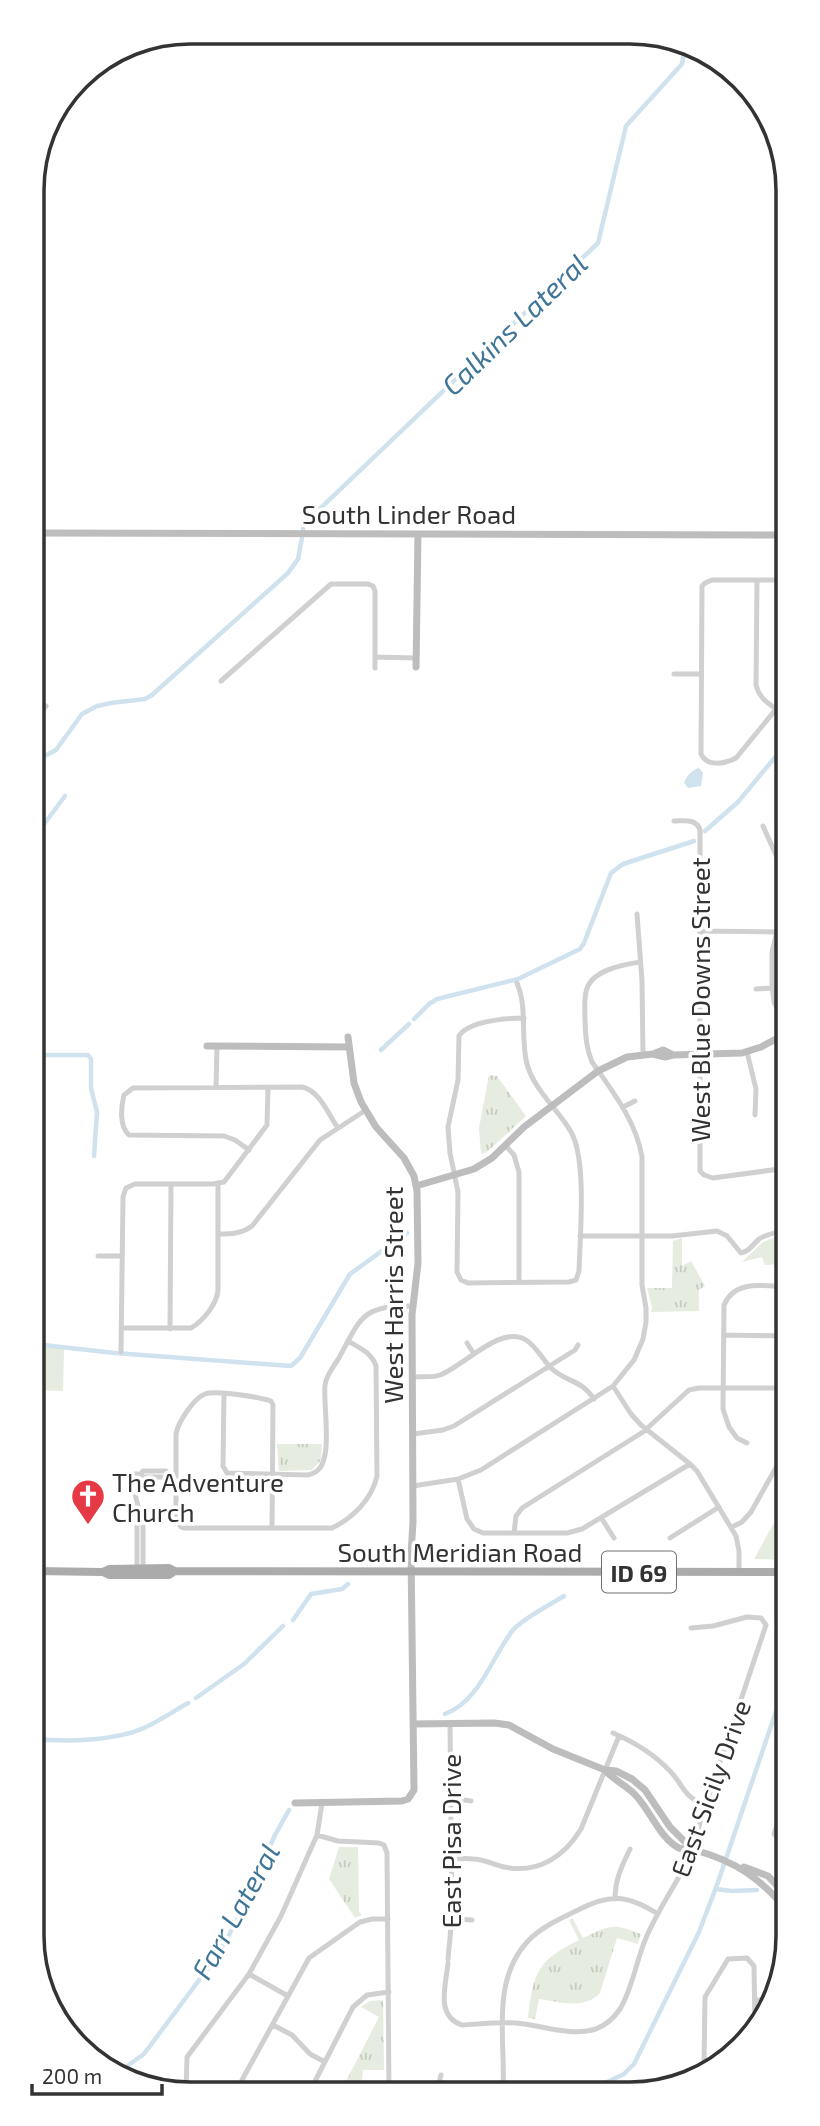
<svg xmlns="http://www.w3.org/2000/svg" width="820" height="2126" font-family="'Exo 2',sans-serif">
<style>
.grass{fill:#e6ecdf}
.park{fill:url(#park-tufts)}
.water{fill:url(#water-ripples)}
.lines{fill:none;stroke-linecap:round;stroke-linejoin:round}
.canal{stroke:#cfe2ee;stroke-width:4.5}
.street{stroke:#d0d0d0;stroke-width:5}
.secondary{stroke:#bdbdbd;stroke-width:7}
.primary{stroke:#ababab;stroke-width:8}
.labels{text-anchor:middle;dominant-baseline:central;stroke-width:7;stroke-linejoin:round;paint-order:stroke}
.shield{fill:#fff;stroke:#707070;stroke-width:2}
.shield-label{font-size:24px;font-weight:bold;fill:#333}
.street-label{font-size:26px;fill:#333;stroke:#fff}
.poi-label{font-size:26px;fill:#333;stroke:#fff;text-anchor:start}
.water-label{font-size:28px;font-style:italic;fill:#3f7597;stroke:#fff}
.rim{fill:none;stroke:#333;stroke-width:3.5}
</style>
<defs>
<pattern id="park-tufts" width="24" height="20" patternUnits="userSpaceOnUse" patternTransform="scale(1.75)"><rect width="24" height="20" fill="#e6ecdf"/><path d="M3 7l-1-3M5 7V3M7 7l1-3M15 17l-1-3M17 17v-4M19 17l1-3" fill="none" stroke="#c6cbc0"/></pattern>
<pattern id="water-ripples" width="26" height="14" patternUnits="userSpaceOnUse" patternTransform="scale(1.75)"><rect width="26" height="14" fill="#cfe2ee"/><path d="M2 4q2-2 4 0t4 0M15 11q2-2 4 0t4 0" fill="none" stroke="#b2c2cd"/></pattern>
</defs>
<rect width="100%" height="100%" fill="#fff"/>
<path class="grass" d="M34,1346L64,1349L63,1391L34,1390Z
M787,1499L788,1560L754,1559Z"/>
<path class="park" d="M777,958L787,960V1016L778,997Z
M489,1075L497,1076L526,1116L487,1152L481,1154L479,1128Z
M682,1238V1266L691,1261L705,1286L699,1290V1311L651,1312L652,1307L647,1288H672L673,1241Z
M774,1238L782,1264L765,1265L762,1257L742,1262L763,1242Z
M277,1444H322L321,1460L312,1470L279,1471Z
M339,1847H358L359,1911L361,1915L355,1918L329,1879Z
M573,1919L583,1938C611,1925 612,1923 641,1934L638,1944L617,1938L600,1993C584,2010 560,2002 539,1999L535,2019L528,2018C534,1973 536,1961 579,1940L569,1920Z
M383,2000L384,2070H363L361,2091H341L379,2017L361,2007L370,2001Z"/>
<path class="water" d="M699,768L703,773L701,786L688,788L684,783C686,776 692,770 699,768Z"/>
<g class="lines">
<path class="canal" d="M303,529L304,524L598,243L626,126L682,64L685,48
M33,762L56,750L82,714L97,706L111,703L145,699L152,695L288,573L298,559L302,538
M705,831L738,802L786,744
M33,839L65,796
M414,1019L429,1004L437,999L518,979L580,949L584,943L611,873L623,864L694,841
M381,1050L409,1024
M33,1055H88L91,1059V1088L97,1112L94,1156
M34,1344L115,1353L291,1366L300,1358L350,1274L407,1233
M293,1620L311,1594L342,1589L348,1584
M196,1698L244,1664L283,1626
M445,1714C480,1701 491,1658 513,1630C522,1619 551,1604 564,1596
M34,1739C67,1742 114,1741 144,1728C159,1721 174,1711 188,1703
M716,1889L732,1891L757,1890
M120,2071L144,2054L217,1956L239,1917L275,1835L289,1810
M588,2091L624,2074L634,2064L699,1932L717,1885L788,1676"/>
<path class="street" d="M757,580L756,685C759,697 766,702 776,709
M786,580H712L705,583L702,586L701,754C707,767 725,764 736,758L786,697
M375,657L416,658
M674,674H701
M221,681L331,584H368L373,586L375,591V668
M33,721L46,706
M674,821C684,821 696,818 700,830V1171L704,1175L713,1178L787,1168
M763,826L780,864V919L772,952V986L774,1002L787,1027
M637,914L642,981L643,1055
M699,931L777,932
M517,983C528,1009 520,1037 527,1064C534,1090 558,1109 571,1132C587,1159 580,1237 579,1271L576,1280L569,1282L468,1283L461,1280L457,1272L458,1192L450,1153L448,1127L458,1080L459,1036C468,1021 507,1018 524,1018
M756,989L772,988
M747,1052L756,1089L755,1115
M216,1087L217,1047
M623,1107L635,1101
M505,1145L514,1155L519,1172V1282
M249,1150L235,1140L224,1136L129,1135C119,1126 121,1107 124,1095L133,1088L302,1087C320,1091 328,1114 338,1128
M218,1234C231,1234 241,1234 252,1226L320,1140L366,1110
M580,1236H672L717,1231L727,1236L741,1253C750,1251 752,1245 759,1239C766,1234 778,1232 787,1230
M98,1256H122
M122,1328H191C203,1321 217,1304 218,1290V1183
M170,1329L171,1184
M724,1335L787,1336
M467,1343L474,1354
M121,1352L123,1197L126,1188L135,1184H213L224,1182L267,1125L268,1087
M414,1377C422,1376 432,1378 440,1375C464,1366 501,1324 526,1340C537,1347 542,1359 551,1368C567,1383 581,1379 594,1399
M613,1386L631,1414L641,1425L690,1464L697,1471L736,1536L739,1551V1572
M224,1394L223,1466L227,1473L308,1475C312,1474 315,1473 318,1470C333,1457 323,1405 325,1385C326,1375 335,1365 340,1356C362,1315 363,1306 413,1306
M413,1434L443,1430L454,1426L575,1350L578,1345
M747,1443L737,1438L729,1427L723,1409L724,1305C735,1279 764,1286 787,1287
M127,1474H138
M134,1474L135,1494L143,1526V1568
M169,1474L167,1477H143L141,1474L143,1471H166L169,1474H176
M458,1479L467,1519L474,1529L483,1533H567L582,1529L690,1464
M413,1486L458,1479L481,1470L613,1386L634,1360L643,1339L646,1322V1308L642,1285V1157C636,1121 613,1092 592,1062C586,1048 585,1034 585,1019C585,1010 584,1000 586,992C590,970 622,965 640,962
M602,1519L614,1538
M732,1527L742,1522L751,1512L787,1448
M272,1528L273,1405L271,1401C259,1397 216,1390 205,1394C194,1398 178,1422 176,1434V1519L181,1527L184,1528H332C353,1518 372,1499 377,1476L376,1366C372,1353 360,1348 348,1341
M514,1533L516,1516L522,1508L643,1432L689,1390L699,1388H787
M670,1538L719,1507
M137,1568V1526L141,1518
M613,1733C634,1742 654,1754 670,1771C685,1787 683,1797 706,1805
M452,1798L471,1801
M788,1800L784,1804L774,1834L788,1846
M317,1835L338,1841L379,1843L384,1845L387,1853L389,2091
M451,1859C458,1859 465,1858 473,1859C484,1859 494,1865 504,1867C538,1874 564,1857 581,1829L619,1736
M615,1899C615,1879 622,1866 630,1849
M452,1916L457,1919L472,1920
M448,1959L452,1916L450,1723
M448,1963C446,1985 435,2016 462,2025C480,2024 498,2022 516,2023C541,2025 571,2037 596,2029C606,2025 614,2018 620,2009C633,1987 636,1961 646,1938C663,1897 692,1867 700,1822L766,1625L761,1618L747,1617L713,1626L691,1628
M249,1974L288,1996
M755,2000H766
M273,2025L292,2035L310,2054L325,2062
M704,2066L705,1997L728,1959L747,1958L754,1966L755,2027
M653,2085V2091
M236,2091L309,1958L360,1922L372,1919H388
M310,2091L353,2007L367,1995L389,1992
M433,2091L439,2083L441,2075
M503,2091C506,2042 490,1981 528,1941C541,1927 560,1919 578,1910C610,1893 628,1895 658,1914
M186,2092L187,2057L249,1974L281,1916L317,1835L322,1803"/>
<path class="secondary" d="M32,533L786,535
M416,667L418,534
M207,1046L348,1047
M653,1054L665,1057L673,1055L742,1053L761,1047L787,1033
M416,1186L474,1169L492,1158L524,1127L598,1071L627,1057L653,1054L663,1050L673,1055
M413,1724L494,1723L509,1725L553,1749L605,1770L616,1771L632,1779L645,1790L670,1827L692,1849
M605,1770C614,1781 629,1786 638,1798C651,1813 661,1839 679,1848C684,1850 689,1849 695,1850C737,1862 760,1878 788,1911
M295,1803L402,1801L408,1799L414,1790L411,1555L413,1522L412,1315L418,1263L417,1191L414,1176L404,1158L376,1127L361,1102L354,1083L348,1037
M744,1867L768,1876L788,1897"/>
<path class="primary" d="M34,1571L103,1572L109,1569L169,1568L175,1571
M103,1572L109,1575H169L175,1571L788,1572"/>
</g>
<defs>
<g id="church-pin" transform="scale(1.75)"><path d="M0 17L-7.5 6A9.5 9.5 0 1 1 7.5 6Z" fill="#e63946" stroke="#fff"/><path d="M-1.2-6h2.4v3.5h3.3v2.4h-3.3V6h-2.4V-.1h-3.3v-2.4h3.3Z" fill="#fff"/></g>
</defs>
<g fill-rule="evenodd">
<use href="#church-pin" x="88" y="1496"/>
</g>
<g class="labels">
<rect class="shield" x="602" y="1551.5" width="74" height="41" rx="5"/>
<g class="shield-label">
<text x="639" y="1572">ID 69</text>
</g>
<g class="street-label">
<text x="409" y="513">South Linder Road</text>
<text transform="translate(699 1000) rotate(-90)">West Blue Downs Street</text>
<text transform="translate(392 1295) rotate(-90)">West Harris Street</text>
<text x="460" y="1551">South Meridian Road</text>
<text transform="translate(710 1788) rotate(-70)">East Sicily Drive</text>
<text transform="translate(450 1841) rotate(-90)">East Pisa Drive</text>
</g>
<g class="poi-label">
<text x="112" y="1481">The Adventure<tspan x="112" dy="30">Church</tspan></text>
</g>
<g class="water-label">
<text transform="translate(514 324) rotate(-44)">Calkins Lateral</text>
<text transform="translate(235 1911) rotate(-61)">Farr Lateral</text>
</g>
</g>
<path d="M0 0H820V2126H0ZM190 44H630A146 146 0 0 1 776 190V1936A146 146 0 0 1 630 2082H190A146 146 0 0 1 44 1936V190A146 146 0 0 1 190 44Z" fill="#fff" fill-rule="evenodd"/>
<path class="rim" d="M190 44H630A146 146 0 0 1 776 190V1936A146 146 0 0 1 630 2082H190A146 146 0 0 1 44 1936V190A146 146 0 0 1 190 44Z"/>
<path d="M32 2084v10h130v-10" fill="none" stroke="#333333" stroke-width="3.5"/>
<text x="42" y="2084" font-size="21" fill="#333333" stroke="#ffffff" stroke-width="5" paint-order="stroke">200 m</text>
</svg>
